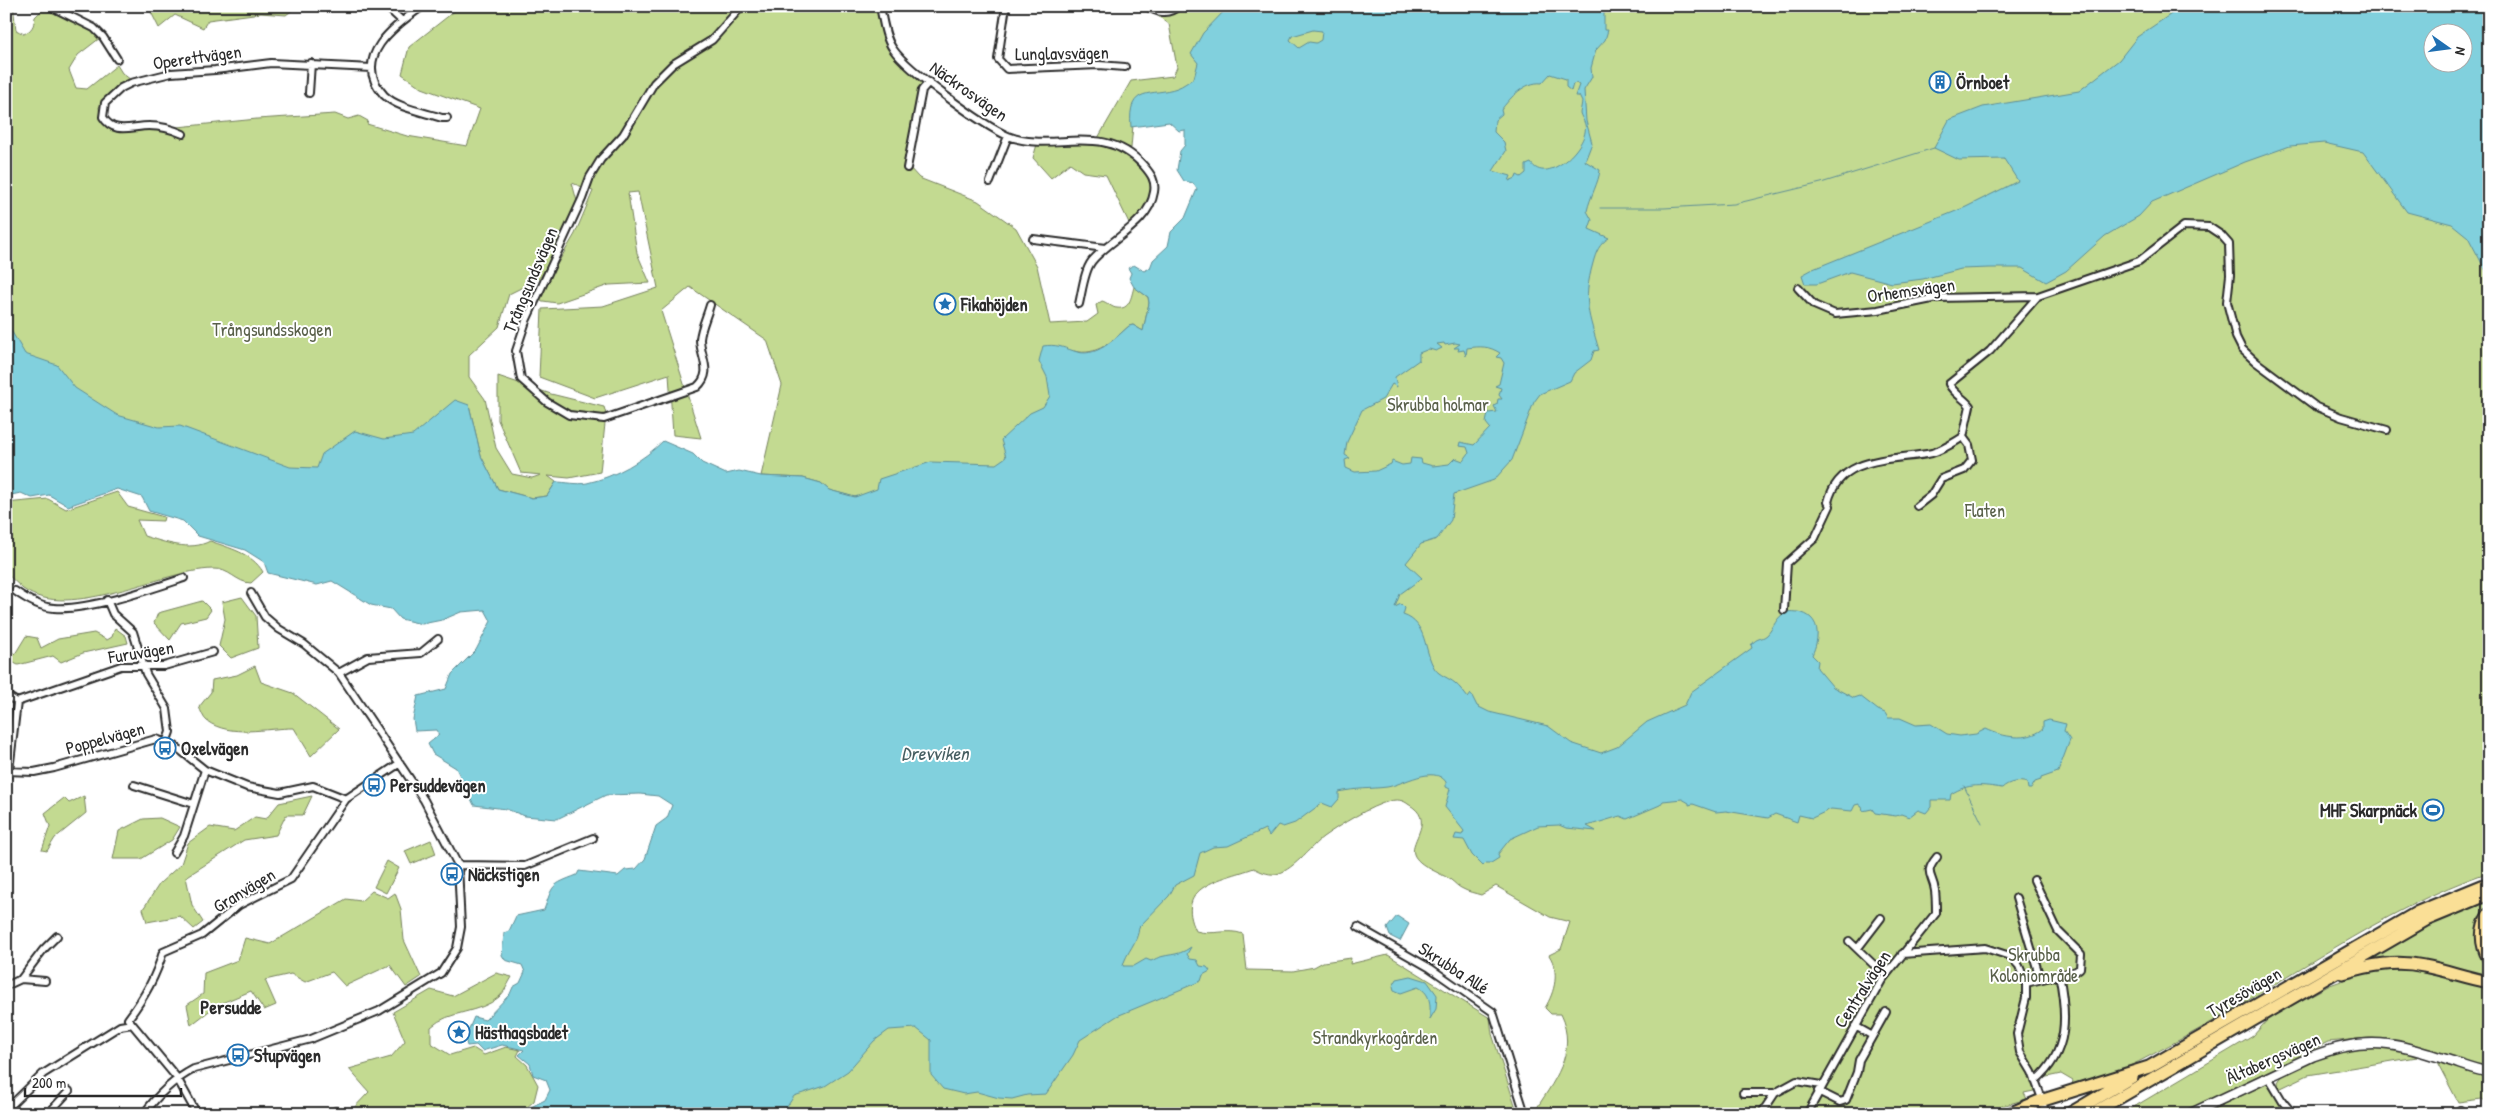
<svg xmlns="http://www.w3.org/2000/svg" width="2495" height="1120" font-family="'Patrick Hand',sans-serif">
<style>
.green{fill:#c3da91;stroke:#77825e;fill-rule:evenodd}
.water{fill:#81d0dd;stroke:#5f8e96;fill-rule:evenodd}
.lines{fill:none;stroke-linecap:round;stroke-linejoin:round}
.stream{stroke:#5f8e96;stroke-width:1}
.street-casing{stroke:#2b2b2b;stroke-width:10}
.secondary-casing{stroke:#2b2b2b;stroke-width:12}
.highway-casing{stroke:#2b2b2b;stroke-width:15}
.street{stroke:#fff;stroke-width:6}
.secondary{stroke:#fff;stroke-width:9}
.highway{stroke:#fadf96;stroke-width:11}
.labels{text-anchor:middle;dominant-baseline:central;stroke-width:4;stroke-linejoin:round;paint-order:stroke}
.street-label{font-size:18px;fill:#2b2b2b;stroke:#fff}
.poi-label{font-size:18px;font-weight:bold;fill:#2b2b2b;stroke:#fff;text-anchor:start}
.park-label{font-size:18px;fill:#59604a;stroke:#fff}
.water-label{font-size:19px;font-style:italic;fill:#455d60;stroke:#fff}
.neighbourhood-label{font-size:19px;font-weight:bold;fill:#2b2b2b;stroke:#fff}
</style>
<rect width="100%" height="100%" fill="#fff"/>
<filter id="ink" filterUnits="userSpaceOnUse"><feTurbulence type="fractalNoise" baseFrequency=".02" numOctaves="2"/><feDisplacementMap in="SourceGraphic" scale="10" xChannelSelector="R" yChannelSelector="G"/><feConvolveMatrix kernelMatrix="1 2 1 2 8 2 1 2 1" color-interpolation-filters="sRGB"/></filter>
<g filter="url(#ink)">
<path class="green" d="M6,6H13L16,30L24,34C32,30 34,26 35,17L46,6L49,11L91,30L100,38L78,55L69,70L76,88L87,89L117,65L122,73L131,80L112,92L99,107C100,126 110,132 128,132L257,119L335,114L348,119L359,116L368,121L367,124L407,136L467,146L480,109L422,88L402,74L409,47L461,6H880L893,49L929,82L922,90L908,166L919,178L978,201L1016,228L1037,266L1050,324L1087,322L1098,314L1096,305L1102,301C1107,302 1112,308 1117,308C1130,310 1131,297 1134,287L1148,297L1149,303L1143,331L1133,325L1129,326C1113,340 1097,357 1074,351L1092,466L854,497L829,490L821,483L803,478L761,476L782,385L767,340L690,287L661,311L701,438L673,435L669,374L595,398L539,377L542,309L603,306L658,288L638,192L628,193L637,253L650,283L609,285L557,303L536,300L575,234L593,191L572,183L578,205L567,235L539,279L509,294L499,327L469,355V377L485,399L496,448L512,474L532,478L541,475L521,473L498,420V376L551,394L604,407L606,414L600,472L569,478L548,476L556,482L547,496L532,498L498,489L481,456L469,405L415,535L6,425Z
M141,6H293L294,9L286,15L261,13L208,20L203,28L175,15L159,28L151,12Z
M1144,6H2489V872C2379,910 2285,983 2183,1038C2163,1048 2144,1060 2123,1069C2107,1076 2089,1080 2072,1084L2073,1081L2061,1074L2042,1078L2035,1085L2034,1091L2024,1093L2027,1099L2002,1106L1989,1114H1533C1553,1082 1579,1053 1560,1014H1551L1545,1008C1555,991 1560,972 1549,955L1561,949L1570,922L1550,917L1496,886L1481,895C1475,893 1468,892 1463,889C1458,887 1455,883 1451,880C1441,873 1418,866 1414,854C1409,840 1437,820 1408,804C1403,800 1397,799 1390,801C1370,806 1340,825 1323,837C1311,846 1291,873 1275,874C1268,875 1259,871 1254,868C1221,880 1174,885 1196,931C1213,936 1227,928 1243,934L1247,970L1293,971L1314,967L1323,962L1351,958L1350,964L1388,955L1490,1018L1492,1034L1518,1114H642L1373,192L1223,106L1133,125L1131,148L1098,138L1131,81L1173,76L1177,67L1169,24ZM2432,32H2462V62H2432Z
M1092,140L1134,156L1155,183L1145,214L1131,227L1106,175L1083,172L1070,163L1051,178L1033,158L1038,141Z
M117,492L128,507L164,517L163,521L137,520L144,536C164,542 190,552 210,541C229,548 252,553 263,572L251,583C237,583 229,568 213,569C161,570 70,622 23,589C17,584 12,578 6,573V503L48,499L66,509Z
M242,597L256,616L258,648L231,658L219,646L225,619L222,602Z
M202,601L211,610L206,617L181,623L170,640L154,623L158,613Z
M115,628L126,636L128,643L83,653L61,662L53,656L18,665L6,659V646L15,654L26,636L37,638L41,648L58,639L94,633L107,640L112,637Z
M255,666L261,682L293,693L339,729L311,756L294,728C267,728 230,738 207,721C203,718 201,711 199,707L211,692L212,680L237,675Z
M84,796L86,813L55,838L47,851L42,850L50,826L45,813L64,798L69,803Z
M312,796L303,815H286L276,835L244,840L186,877L192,905L203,922L194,929L180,916L147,922L143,909L160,883L181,864L188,843L210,827L234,831L255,817L266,819L279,803Z
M160,818L180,827L172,840L141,859H113L119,831L143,819Z
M431,840L436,854L411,864L405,851Z
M387,861L399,868L386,893L374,887Z
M372,891L388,898L395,893L401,909L404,940L421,977L406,987L390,965L345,986L332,972L305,982L291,974L265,980L276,1005L264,1010L251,991L217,1005L191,1025L187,1005L203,994L204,973L238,960L245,938L270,944L346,899L361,901Z
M2489,900V907L2482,917L2483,958L2489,965V979L2431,964L2353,967C2397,942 2441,917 2489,900Z
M2396,967L2489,987V1068L2398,1040L2369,1038L2328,1042L2179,1114H2122L2253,1036L2269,1018L2330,985L2372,970Z
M496,973L512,977C508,983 505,992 499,997C480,1014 449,1010 431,1027V1043L450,1055L473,1048L484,1055L506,1047L520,1050L517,1056L527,1065L538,1085L534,1101L525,1109V1114H348L369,1092L349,1069L391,1057L405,1041L393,1012L431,990L453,996Z
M2365,1047L2402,1051L2417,1057L2308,1075L2279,1089L2278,1082C2290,1060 2342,1050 2365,1047Z
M2437,1062L2489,1078V1103L2482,1099L2458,1102Z
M2267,1084L2289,1114H2202Z"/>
<path class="water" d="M1604,6V30H1608L1605,40L1596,50L1591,68L1592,77L1584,90L1586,121L1592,143L1585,161L1600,170C1599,182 1590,197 1587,211L1592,220L1589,229L1609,238C1599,244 1596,252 1593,263C1582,302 1589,315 1599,350L1594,351L1591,360L1574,373L1570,381L1540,394L1534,402L1512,460L1494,480L1454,494L1451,520L1437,539L1421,544L1406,563L1422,578L1400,594L1395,607L1401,604L1405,608L1403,615C1428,623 1423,651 1435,669C1439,675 1449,678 1455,683C1460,687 1464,693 1468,698L1471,694L1477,706L1489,712L1548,726L1571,743L1601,753L1617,747L1647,722L1685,705L1691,692L1752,648L1751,645C1757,637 1761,640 1767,635C1774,628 1776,616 1787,612C1791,611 1794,612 1798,612C1821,616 1820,638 1812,655L1818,661L1817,668L1833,687L1854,698L1860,696L1878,710L1885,713L1888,718H1900L1916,725L1931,724L1947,734L1960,736L1976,734L1986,729C2003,737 2027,742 2043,729V722L2049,720L2066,724L2064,731L2070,740L2058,772L2041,778V780L2035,782L2031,789H2028L2027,783C2019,780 2008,782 2002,788C1983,785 1968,783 1951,794L1950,800H1931V807L1926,813L1918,810L1909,817L1901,814L1896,816L1875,813L1872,809L1863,811L1862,806L1859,804L1855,805L1852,811L1831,809L1812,818L1799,815L1797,822L1775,814L1768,818L1726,811L1716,812L1693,804L1689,805V803L1682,799L1663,801L1660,805L1627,819L1620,816L1587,826L1596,831L1566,828L1559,825L1538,826L1510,839L1498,854L1499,858L1491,863H1486L1483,866L1472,855L1464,840L1454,839L1456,834L1462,835L1464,831L1445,807L1450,789L1446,787V782C1434,764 1402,785 1387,787C1371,789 1356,788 1339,792V799L1332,807L1322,803L1295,823L1283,827L1278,825L1269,836L1265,829L1228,846L1213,847L1200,853L1194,875L1175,885L1169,896L1139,927C1138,943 1126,952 1123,966H1134L1146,959L1151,961C1167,952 1176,958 1191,947L1187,954L1190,959L1197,960L1200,966L1207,967L1210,971L1203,975L1201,981L1117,1016L1080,1040L1073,1055L1046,1094L1027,1095L1012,1099L999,1098L977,1092L964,1094L943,1089L931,1075V1040L916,1028L889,1030L874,1041L848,1071L825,1086L794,1096L783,1113L528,1114L527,1109L545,1100L550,1090L546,1080L533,1075L530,1064L519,1055L524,1050L502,1045L482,1051L476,1045L467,1046L465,1038L474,1017L485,1020L510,994L513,987L520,983L525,972L522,965L505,960L502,955L504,933L509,931L516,916L544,910C553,884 551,885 577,875L579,871L618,876L625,870L636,869L645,859L656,826L667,818L672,805L658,796L640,794L606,795L557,819L525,816L506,809L474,805L456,768L433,754L428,744L439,735L436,730L415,731L413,719L418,696L446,689L452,674L476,650L491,621L485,610L461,612L442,620L422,624L400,619L391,609L371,605L332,581L317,585L268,573L264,562L245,550L198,536L183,521L149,511L142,497L117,489L68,506L49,495L32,498L21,493L6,496V322L25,354L57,365L75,388L117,415L159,427L180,426L290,467L317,468L322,454L355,431L384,439L413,435L455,400L469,405L481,456L498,489L532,498L547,496L556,482C565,482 578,485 587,483C615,477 644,460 663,441L693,454L702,463L726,474L739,471L761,476L803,478L821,483L829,490L855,497L877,489L879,479L931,462L996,464L1006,457L1001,440L1030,413L1043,407L1050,396L1047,377L1039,361L1043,346C1056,344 1062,347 1074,351C1096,359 1113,340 1129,326L1133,325L1143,331L1149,303L1148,297L1134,287L1129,278L1131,273L1128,268L1134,265L1144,271L1150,268L1153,260L1168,246L1171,232L1185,218L1197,189L1193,183L1184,181L1177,170L1180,151L1185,145V130L1179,131L1169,122L1131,127C1127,84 1152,97 1177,88C1183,86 1189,81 1194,78L1198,63L1191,54L1203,33L1228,7ZM1313,30L1322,31L1321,40L1316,43L1309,42L1299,48L1290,40L1292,36ZM1550,74L1566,79V87L1571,91L1573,84L1576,83L1579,85L1575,96H1579L1582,102L1580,113C1582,120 1587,123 1585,132C1582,151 1546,185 1531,163L1526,165V173L1521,177L1517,175L1516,178L1509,181L1511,176L1493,171L1506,151L1504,142L1494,132L1495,120L1502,114L1501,110C1510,98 1525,81 1542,83ZM1444,343L1445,345L1455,343L1460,344L1454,348H1459L1458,351L1464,350L1466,356L1467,348C1481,346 1489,346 1500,353L1496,357L1501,358L1504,363L1499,384L1495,386L1501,388L1499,395L1502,399H1498L1497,404L1494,406L1497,412L1488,413L1486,423L1490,428L1474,445L1460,442L1459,446L1467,447L1469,453L1463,461L1455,458L1449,464L1433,466L1422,463L1421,459L1411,458L1410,464L1402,465L1392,461L1391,464L1376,471L1355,472L1346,468L1345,460L1350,458L1345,455L1347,442L1362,410L1383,399L1392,384L1397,387L1395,377L1419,360V353L1429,349L1436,351L1442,348L1437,344Z
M2183,6H2489V277L2468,237L2452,224L2407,212L2363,152L2324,143L2290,146L2245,162L2152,202L2139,216L2105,236L2066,271L2046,282L2022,268H1990L1961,269L1923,279L1892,283L1850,272L1817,284H1805L1802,275L1813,269L1966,207L2018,181L2004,159L1959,160L1934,148L1949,120L1983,107L2079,91L2119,60L2137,37ZM2432,32H2462V62H2432Z
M1397,916L1409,924L1400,941L1390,936L1387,928Z
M1411,976L1427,981L1437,995L1436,1009L1430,1019C1430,1006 1432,994 1418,987L1401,993L1394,990L1393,986L1397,979Z"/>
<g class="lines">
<path class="stream" d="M1600,208H1664L1734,204L1821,183L1934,148
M1964,786L1982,823"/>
<g class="street-casing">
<path id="street" d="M50,6L94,28L103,37L117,59
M386,6L402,21
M423,6C395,25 350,58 384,95C397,108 424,112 442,118H447
M880,6C883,20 885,38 893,49C907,70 984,126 1008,136C1053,154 1103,120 1144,166C1151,174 1156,181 1154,192C1149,224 1111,238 1092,261C1084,271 1082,292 1079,304
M1006,6L998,59L1007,69L1099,65L1125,67
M1146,6C1157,12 1168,16 1178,6
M309,93L311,63
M183,134C172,129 162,126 149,126C131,126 114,135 103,117L105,103L121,88L131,83L171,73L215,70L271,63L372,68
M907,168L922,90L929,82
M990,182L1008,136
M1033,239L1105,248
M1798,288L1814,305L1835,314L1878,310L1937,298L2038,296
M710,305C707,316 701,328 700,339C700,358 714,372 697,387L604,419L569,415L547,402L521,379L516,351L526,321L582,199L590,177L601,159L623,135L654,83L673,64L712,40L742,6
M1917,506L1931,495L1941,479L1964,470L1972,460L1969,445L1963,437
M15,591C26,599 40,607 54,608C88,611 151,589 184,578
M107,600L113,614L133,632L146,674L167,709L170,732L166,743
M1784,610L1787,563L1815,538L1830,506L1828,502C1840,454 1894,461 1932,453C1943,450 1953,443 1963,437L1970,406C1963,397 1954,394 1949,384L1990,351L2038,296L2139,261L2184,226L2209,227L2221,235L2229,244L2230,275L2227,302L2236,337L2242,349L2256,362L2315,406L2341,417L2387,430
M339,673L368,657L421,653L438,639
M6,695L17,702L9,771L6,779
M17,702L121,666H164L213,652
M6,771L34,772L54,768L156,739L175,746L205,770L247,787L280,793L313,786L346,799
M134,785L194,804
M174,853L184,836L205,770
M458,865L525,866L593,838
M2016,898L2040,978
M1358,927L1430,968L1493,1012L1525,1114
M1849,941L1873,964L1889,971
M1858,948L1881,918
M1902,954L1985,948L2010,956L2019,966L2026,983V998L2017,1034L2020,1052L2032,1072L2041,1096
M21,979L43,950L57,936
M2026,983L2076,971L2080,968L2081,954L2058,931L2034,880
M6,986L21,979L45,981
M1855,1026L1871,1035
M2268,1077L2283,1102L2293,1114
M2035,1081C2070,1052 2067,1014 2059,974
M1818,1091L1840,1102L1846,1100L1857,1072L1859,1060L1886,1012
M1743,1093H1775L1797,1081L1821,1085
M6,1094L9,1107
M2043,1105L2046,1114
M6,1110L43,1074L120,1026L132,1024
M48,1114L69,1091
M144,1114C158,1094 173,1080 194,1069L311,1039L379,1011L441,973L457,948L461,927L458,865L424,800L339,673L304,644L279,629L265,617L251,593
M197,1114L177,1078L128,1019C144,998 156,977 163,952L202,935L239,905L291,879L346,799L400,763
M327,1114L336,1111
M1761,1114L1775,1093
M1807,1114L1882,980L1936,913C1936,906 1936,898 1935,891C1933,874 1923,874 1937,857
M2456,1114L2460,1110"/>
</g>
<g class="secondary-casing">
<path id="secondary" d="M2190,1114L2313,1056C2368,1035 2394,1043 2448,1060C2461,1064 2475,1070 2489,1072"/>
</g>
<g class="highway-casing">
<path id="highway" d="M2489,914C2480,928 2480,944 2489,959
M2343,973C2370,965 2396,960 2424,966C2446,970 2467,978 2489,982
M2009,1114L2037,1102L2149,1067L2418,912L2489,883
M2069,1114L2132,1077
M2091,1114L2426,920L2489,894"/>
</g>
<use href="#street" class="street"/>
<use href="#secondary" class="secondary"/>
<use href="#highway" class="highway"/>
</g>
</g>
<defs>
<g id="building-ring" transform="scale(1.125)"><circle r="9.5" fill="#fff" stroke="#1f6fb2" stroke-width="1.5"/><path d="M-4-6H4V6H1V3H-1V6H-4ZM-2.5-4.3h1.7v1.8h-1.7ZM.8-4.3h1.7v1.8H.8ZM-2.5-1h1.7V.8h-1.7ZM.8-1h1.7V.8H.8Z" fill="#1f6fb2"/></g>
<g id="sight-ring" transform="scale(1.125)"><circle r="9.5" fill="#fff" stroke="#1f6fb2" stroke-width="1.5"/><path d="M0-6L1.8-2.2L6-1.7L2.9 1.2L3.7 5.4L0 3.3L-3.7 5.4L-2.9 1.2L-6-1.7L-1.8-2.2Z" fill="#1f6fb2"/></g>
<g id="bus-ring" transform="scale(1.125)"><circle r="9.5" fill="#fff" stroke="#1f6fb2" stroke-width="1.5"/><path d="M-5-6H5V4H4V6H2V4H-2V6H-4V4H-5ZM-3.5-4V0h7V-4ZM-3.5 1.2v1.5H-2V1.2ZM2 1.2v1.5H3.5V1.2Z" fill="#1f6fb2"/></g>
<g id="stadium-ring" transform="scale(1.125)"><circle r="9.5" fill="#fff" stroke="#1f6fb2" stroke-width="1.5"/><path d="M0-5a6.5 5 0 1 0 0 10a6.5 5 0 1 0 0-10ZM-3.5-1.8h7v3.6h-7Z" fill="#1f6fb2"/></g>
</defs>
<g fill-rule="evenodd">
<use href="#building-ring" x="1940" y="82"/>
<use href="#sight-ring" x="945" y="304"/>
<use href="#bus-ring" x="165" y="748"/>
<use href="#bus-ring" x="374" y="785"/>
<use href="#stadium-ring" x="2433" y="810"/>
<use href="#bus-ring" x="452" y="874"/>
<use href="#sight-ring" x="459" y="1032"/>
<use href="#bus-ring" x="238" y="1055"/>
</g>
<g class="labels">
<g class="street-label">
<text transform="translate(1062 53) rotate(-1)">Lunglavsvägen</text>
<text transform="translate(197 57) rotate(-8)">Operettvägen</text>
<text transform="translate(969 91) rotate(35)">Näckrosvägen</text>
<text transform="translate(530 280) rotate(-67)">Trångsundsvägen</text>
<text transform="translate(1911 290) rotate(-8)">Orhemsvägen</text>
<text transform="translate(141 652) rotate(-9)">Furuvägen</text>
<text transform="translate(105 738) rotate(-15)">Poppelvägen</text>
<text transform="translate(244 890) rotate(-31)">Granvägen</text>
<text transform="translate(1454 968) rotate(33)">Skrubba Allé</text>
<text transform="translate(1862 989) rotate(-57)">Centralvägen</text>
<text transform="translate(2244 992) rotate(-30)">Tyresövägen</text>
<text transform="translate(2273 1058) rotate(-24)">Ältabergsvägen</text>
</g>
<g class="poi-label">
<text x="1956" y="82">Örnboet</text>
<text x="961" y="304">Fikahöjden</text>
<text x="181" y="748">Oxelvägen</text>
<text x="390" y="785">Persuddevägen</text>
<text x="2417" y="810" text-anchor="end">MHF Skarpnäck</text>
<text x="468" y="874">Näckstigen</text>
<text x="475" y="1032">Hästhagsbadet</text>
<text x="254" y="1055">Stupvägen</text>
</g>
<g class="park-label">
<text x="272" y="329">Trångsundsskogen</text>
<text x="1438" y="404">Skrubba holmar</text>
<text x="1985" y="510">Flaten</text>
<text x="2034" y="954">Skrubba<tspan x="2034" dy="21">Koloniområde</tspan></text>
<text x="1375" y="1037">Strandkyrkogården</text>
</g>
<g class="water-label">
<text x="935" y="753">Drevviken</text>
</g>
<g class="neighbourhood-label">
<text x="231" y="1007">Persudde</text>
</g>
</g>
<rect width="2495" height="1120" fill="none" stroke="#fff" stroke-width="25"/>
<rect x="12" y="12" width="2470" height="1095" fill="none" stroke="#2b2b2b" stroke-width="2" filter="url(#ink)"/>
<g transform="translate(2448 48) rotate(104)"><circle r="24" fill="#ffffff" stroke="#aaaaaa"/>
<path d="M0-4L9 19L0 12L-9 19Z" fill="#1f6fb2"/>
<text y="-8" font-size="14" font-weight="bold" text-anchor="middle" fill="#2b2b2b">N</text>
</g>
<path d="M25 1088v8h156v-8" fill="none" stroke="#2b2b2b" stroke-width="2.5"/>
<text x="32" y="1088" font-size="15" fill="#2b2b2b" stroke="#ffffff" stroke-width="4" paint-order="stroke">200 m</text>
</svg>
